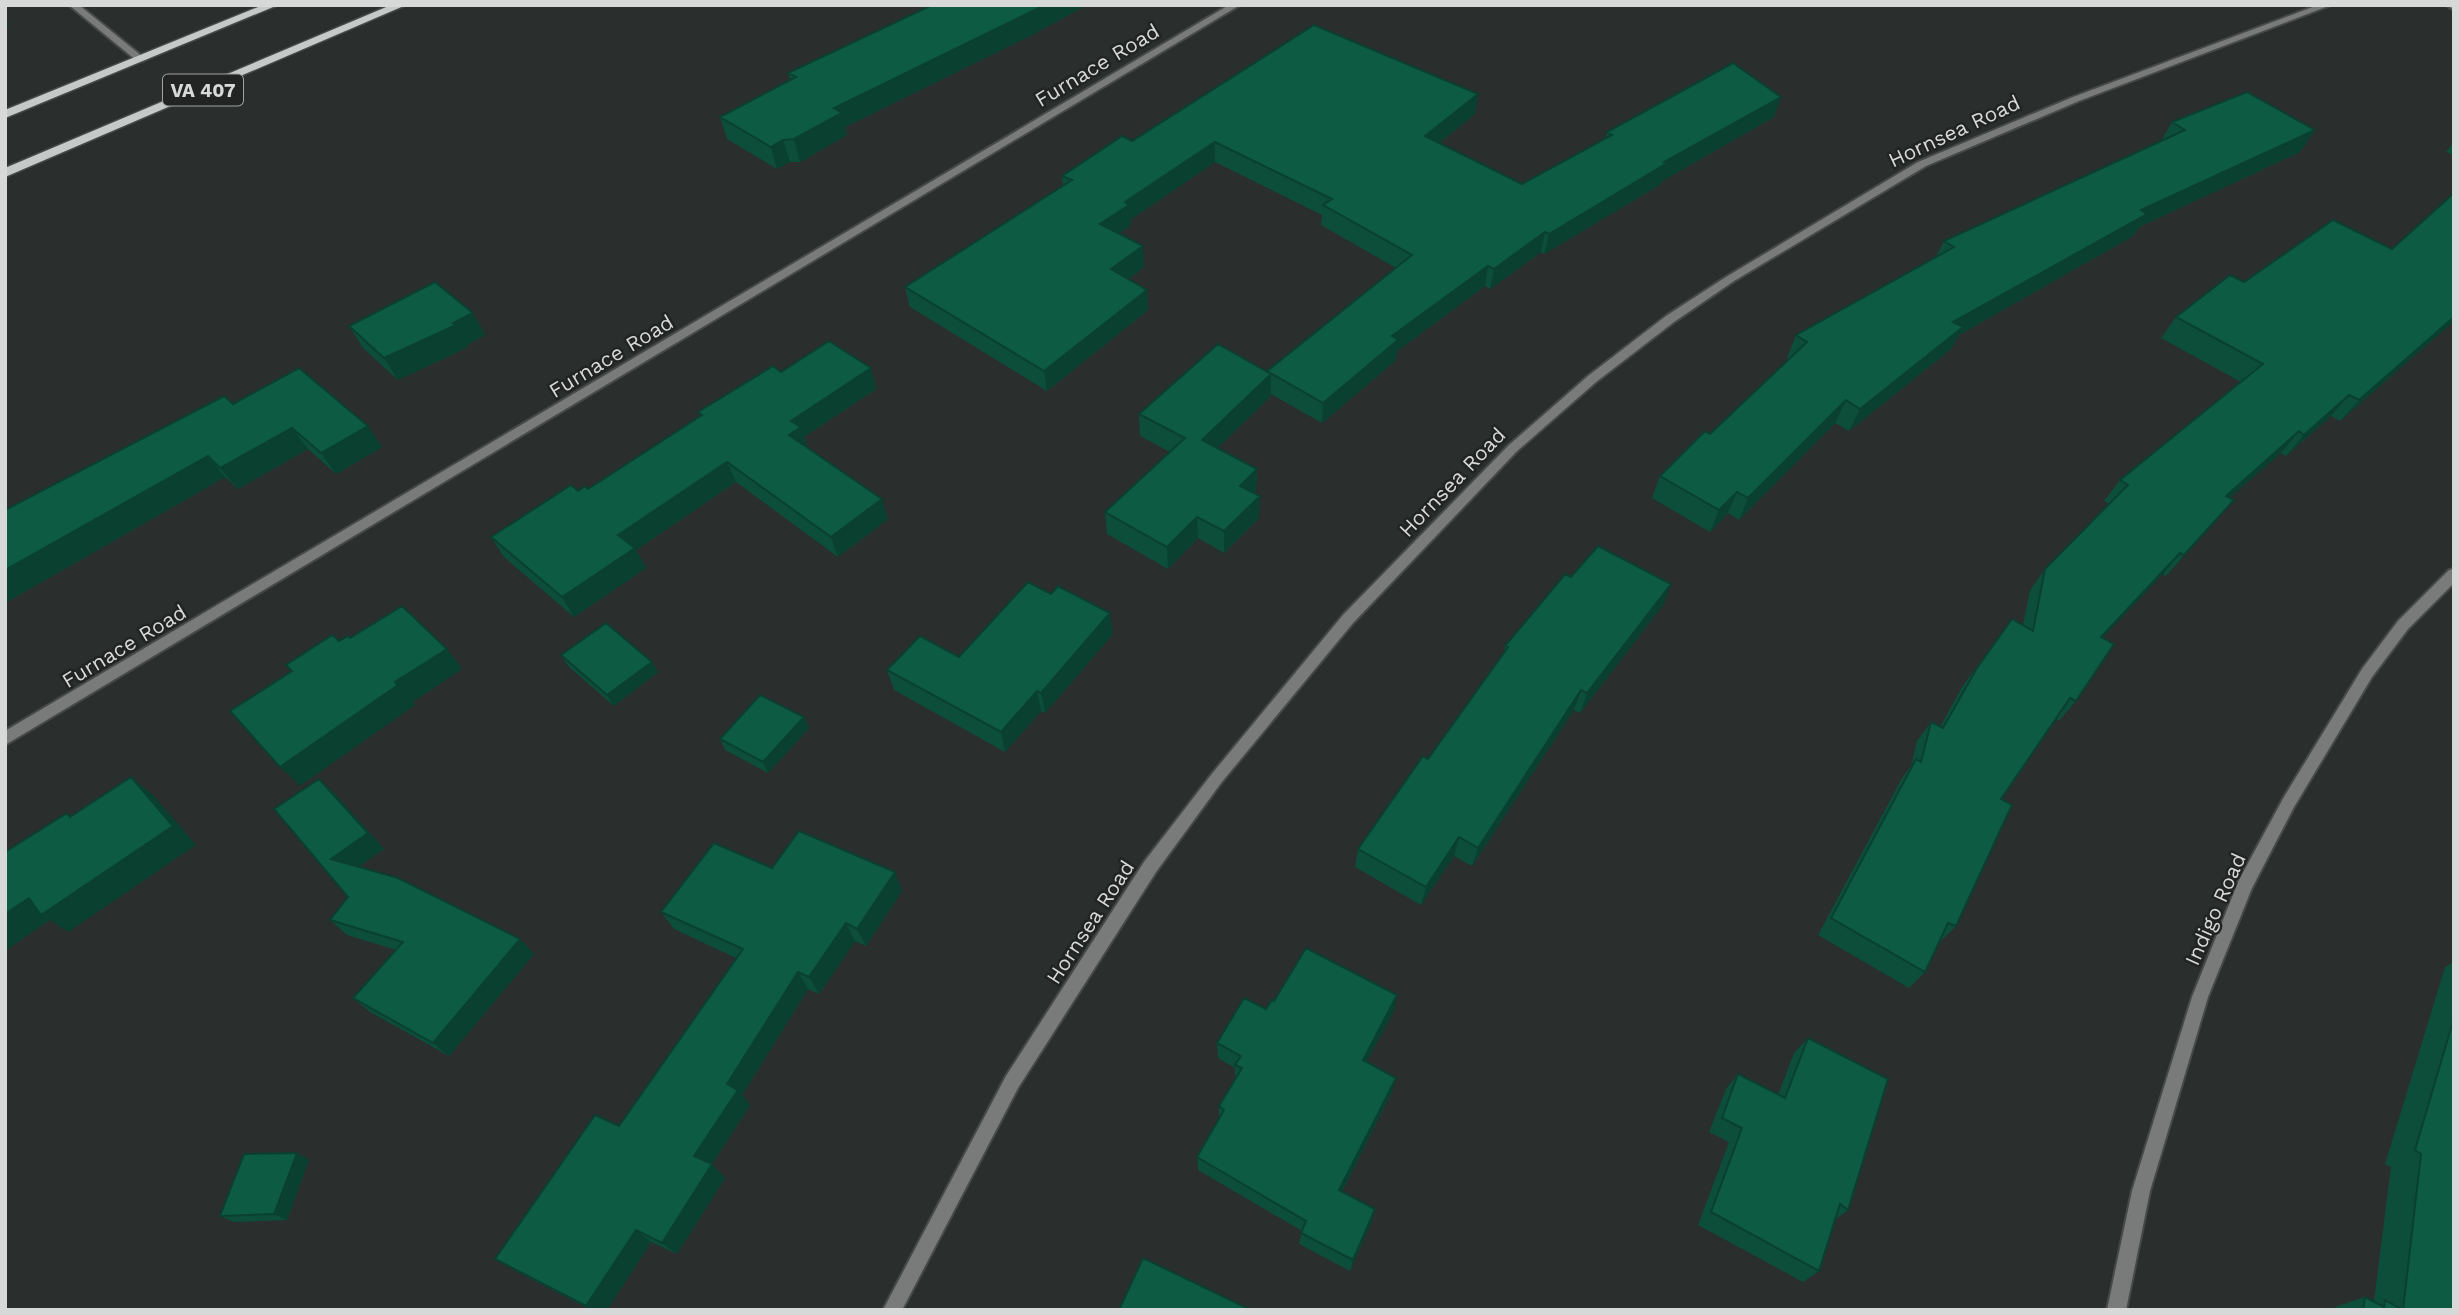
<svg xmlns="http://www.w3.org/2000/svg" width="2459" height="1315" font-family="'Work Sans',sans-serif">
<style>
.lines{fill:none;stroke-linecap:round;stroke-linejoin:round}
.minor-casing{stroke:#464948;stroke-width:4}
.primary-casing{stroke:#464948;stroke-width:3}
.minor{fill:#797b7a;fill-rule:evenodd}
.primary{fill:#c5c9c7;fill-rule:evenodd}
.wall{fill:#0c4e3a}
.shaded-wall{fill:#0a4030}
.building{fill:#0e5b44;stroke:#0a4030;stroke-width:2}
.labels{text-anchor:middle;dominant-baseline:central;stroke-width:5;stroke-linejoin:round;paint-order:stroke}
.shield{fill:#212423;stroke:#a0a3a2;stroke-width:2}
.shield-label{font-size:19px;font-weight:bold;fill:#d6d9d8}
.street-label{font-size:21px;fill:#d6d9d8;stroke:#212423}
</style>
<rect width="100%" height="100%" fill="#2a2e2c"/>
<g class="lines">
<g class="minor-casing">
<path id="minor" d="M69,5H79L143,57V61H137Z
M1229,5H1240L5,745V731Z
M2318,5H2331L2079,101L1926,166L1734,281L1674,322L1596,382L1517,451L1353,623L1221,783L1156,872L1018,1088L902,1310H883L1006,1076L1144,862L1211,775L1343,615L1509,445L1588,376L1666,316L1726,277L1918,162L2073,97Z
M2446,5H2454V10Z
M2454,569V583L2408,629L2372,677L2294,807L2252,888L2208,997L2150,1191L2126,1310H2107L2132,1191L2192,997L2239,880L2284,797L2362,669L2398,621L2449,570Z"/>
</g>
<g class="primary-casing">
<path id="primary" d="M263,5H278L5,118V110Z
M391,5H406L5,177V168Z"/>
</g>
<use href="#minor" class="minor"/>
<use href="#primary" class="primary"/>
</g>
<path class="wall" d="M1038,32L845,127L847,135L800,162H790L777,169L727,139L720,117L790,80L788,73Z
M1478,94L1475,114L1439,143L1522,184L1605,139L1607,132L1781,97L1774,117L1662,181L1661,184L1544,254L1541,252L1490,289L1485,286L1397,351L1396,360L1322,423L1271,394V396L1217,448L1257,469L1256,491L1254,493L1259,518L1224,553L1198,538L1168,569L1107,534L1105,512L1170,452L1140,436L1139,414L1267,371L1396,268L1321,225L1322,215L1215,162L1130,220L1131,225L1118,234L1144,267L1128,279L1147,290L1148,310L1047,391L910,307L905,287L1063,185L1062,176L1132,141Z
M2172,122L2315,130L2300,152L2139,227L2133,236L1959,335L1951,349L1849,431L1835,423L1739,520L1728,513L1710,532L1652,498L1660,476L1710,434L1789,359L1787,358L1796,335L1935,258L1944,241L2161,141Z
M2454,142V155L2446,152Z
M2244,282L2454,321L2340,421L2331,416L2286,456L2281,453L2229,498L2216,521L2166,576L2163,574L2102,638L2076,701L2059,721L2056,719L2001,799L1956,926L1939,943L1925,972L1909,988L1818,935L1902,778L1911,766L1917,741L1931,722L1940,727L1962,687L2012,619L2023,625L2030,590L2045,569L2109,504L2104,501L2120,480L2241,382L2161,338L2176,317Z
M349,326L485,335L467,345L468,347L398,380L363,348Z
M871,368L876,389L804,437L808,448L888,519L838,557L736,482L636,550L646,568L574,617L504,557L491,537L578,491L588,489L700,416L698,412L781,372Z
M233,404L382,447L336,474L308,449L238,489L225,477L5,603Z
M1571,577L1663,605L1580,713L1574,710L1472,866L1454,856L1421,905L1355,867L1358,849L1428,759L1504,653L1505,646Z
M1113,634L1045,713L1041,711L1005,752L894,690L887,670L959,657Z
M561,655L652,662L658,672L614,706L568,666Z
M804,717L809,728L768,773L725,750L720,739Z
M319,779L336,795L384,849L358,867L520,939L534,954L449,1056L370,1012L353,998L396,950L347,935L330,920L348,897Z
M772,868L895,872L902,891L866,946L855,941L819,994L808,989L742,1095L750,1105L712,1164L725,1178L677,1254L651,1242L607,1310H591L514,1270L495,1259L619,1126L736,958L674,929L661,912Z
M2454,962V1310H2334L2335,1307L2365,1297L2374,1301L2391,1167L2385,1164L2445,967Z
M1274,1001L1394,1011L1366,1062L1392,1092L1342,1192L1372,1221L1350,1271L1299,1244L1302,1231L1198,1170L1197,1157L1219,1119V1106L1235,1079V1068L1218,1058L1217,1043L1266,1009Z
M1808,1038L1848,1210L1835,1220L1819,1271L1803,1282L1698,1225L1729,1142L1709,1132L1726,1089L1738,1074L1778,1095L1794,1053Z
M297,1153L309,1160L287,1220L234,1222L220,1216Z"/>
<path class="shaded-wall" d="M1045,5H1087L1038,32L845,127L847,135L800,162L794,139L834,108Z
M5,18L9,24L5,31Z
M1478,94L1475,114L1423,156L1425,136Z
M1781,97L1774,117L1662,181L1661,184L1544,254L1549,234L1664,162Z
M2315,130L2300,152L2139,227L2133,236L1959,335L1951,349L1849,431L1860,409L1953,322L2141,210Z
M783,140L790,162L777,169L771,147Z
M1215,142V162L1130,220L1131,225L1102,245L1100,224L1125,202Z
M1545,232L1541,252L1490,289L1494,269Z
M1143,246L1144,267L1113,290L1111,269Z
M1488,266L1485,286L1397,351L1396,360L1322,423L1323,403L1392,336Z
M1147,290L1148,310L1047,391L1044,371Z
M473,313L485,335L467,345L468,347L398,380L384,358Z
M2454,317V321L2340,421L2359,400Z
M871,368L876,389L804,437L808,448L789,435L791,421Z
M1271,374V396L1203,462L1202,440Z
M2349,395L2331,416L2286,456L2304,435Z
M1846,400L1835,423L1739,520L1748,498Z
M368,426L382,447L336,474L321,453Z
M292,428L308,449L238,489L220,468Z
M2299,431L2281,453L2208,517L2226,496Z
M208,456L225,477L5,603V570Z
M727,462L736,482L636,550L646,568L574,617L562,597L618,535Z
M1257,469L1256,491L1240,508V486Z
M1737,492L1728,513L1710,532L1719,510Z
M1260,496L1259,518L1224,553V531Z
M882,499L888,519L838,557L831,537Z
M2234,500L2216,521L2166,576L2184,555Z
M1197,517L1198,538L1168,569L1167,547Z
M2180,553L2163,574L2084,657L2101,637Z
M1671,584L1663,605L1580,713L1587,693Z
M1110,613L1113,634L1045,713L1041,693Z
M447,649L462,669L413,702L415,705L300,786L280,767L395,682Z
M652,662L658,672L614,706L607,695Z
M1581,690L1574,710L1472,866L1478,848Z
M1037,691L1041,711L1005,752L1001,732Z
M804,717L809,728L768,773L763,762Z
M131,777L154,796L196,845L68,932L50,920L5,951V914Z
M319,779L336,795L384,849L348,874L331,859Z
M1459,837L1454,856L1421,905L1426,887Z
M895,872L902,891L866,946L857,929Z
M846,923L855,941L819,994L809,977Z
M520,939L534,954L449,1056L433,1043Z
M798,972L808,989L742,1095L750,1105L708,1170L694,1156L727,1084Z
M1397,995L1394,1011L1360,1074L1363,1060Z
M1396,1078L1392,1092L1336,1203L1339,1190Z
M297,1153L309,1160L287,1220L274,1214Z
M712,1164L725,1178L677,1254L662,1243Z
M1375,1209L1372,1221L1350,1271L1353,1260Z
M636,1230L651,1242L607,1310H592L586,1306Z"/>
<path class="building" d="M932,5H1045L834,108L842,113L794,139L783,140L771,147L720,117L796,77L788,73Z
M1314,25L1478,94L1425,136L1522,184L1612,135L1607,132L1733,63L1781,97L1664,162L1667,163L1549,234L1545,232L1494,269L1488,266L1392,336L1398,340L1323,403L1267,371L1412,255L1323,205L1332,199L1215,142L1125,202L1129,205L1100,224L1143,246L1111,269L1147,290L1044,371L905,287L1072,180L1062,176L1122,136L1132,141Z
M2247,92L2315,130L2141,210L2147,214L1953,322L1963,327L1860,409L1846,400L1748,498L1737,492L1719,510L1660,476L1705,431L1710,434L1807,342L1796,335L1954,247L1944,241L2185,130L2172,122Z
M2454,193V317L2359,400L2349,395L2304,435L2299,431L2226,496L2234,500L2184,555L2180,553L2101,637L2114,644L2076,701L2070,698L2001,799L2012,805L1956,926L1948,923L1925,972L1831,918L1916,759L1921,762L1931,722L1943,728L1977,668L2012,619L2033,631L2045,569L2128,485L2120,480L2263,364L2176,317L2230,275L2244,282L2333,220L2392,249Z
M435,282L473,313L453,323L456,325L384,358L349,326Z
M829,341L871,368L791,421L801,427L789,435L882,499L831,537L727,462L618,535L635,548L562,597L491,537L571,485L578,491L585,486L588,489L702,415L698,412L773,366L781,372Z
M1218,344L1271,374L1202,440L1257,469L1240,486L1260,496L1224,531L1197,517L1167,547L1105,512L1185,438L1139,414Z
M299,368L368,426L321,453L292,428L220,468L208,456L5,570V510L224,396L233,404Z
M1598,546L1671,584L1587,693L1581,690L1478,848L1459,837L1426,887L1358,849L1423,756L1428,759L1508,647L1505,646L1562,578L1565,574L1571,577Z
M1028,582L1051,594L1058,586L1110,613L1041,693L1037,691L1001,732L887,670L920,636L959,657Z
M402,606L447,649L395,682L398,685L280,767L230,711L292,671L286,665L332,635L339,641L348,636L350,638Z
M606,623L652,662L607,695L561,655Z
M760,695L804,717L763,762L720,739Z
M131,777L173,826L41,915L29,898L5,914V852L67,813L70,817Z
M319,779L368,833L331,859L398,878L520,939L433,1043L353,998L403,942L330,920L348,897L274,809Z
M799,831L895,872L857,929L846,923L809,977L798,972L727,1084L738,1090L694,1156L712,1164L662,1243L636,1230L586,1306L495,1259L595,1115L619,1126L743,949L661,912L714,843L772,868Z
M1306,948L1397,995L1363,1060L1396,1078L1339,1190L1375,1209L1353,1260L1301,1233L1306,1221L1197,1157L1224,1110L1219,1106L1242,1068L1235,1065L1241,1056L1217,1043L1244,998L1266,1009L1272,1000L1274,1001Z
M2454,1018V1310H2403L2421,1154L2415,1150Z
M1808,1038L1888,1079L1848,1210L1840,1204L1819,1271L1711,1212L1742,1128L1722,1118L1738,1074L1785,1098Z
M297,1153L274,1214L220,1216L244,1154Z
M1143,1258L1249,1309V1310H1119Z
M2365,1297L2384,1307L2385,1300L2403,1310H2363Z"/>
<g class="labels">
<rect class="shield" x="163" y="74.5" width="80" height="31" rx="5"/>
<g class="shield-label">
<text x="203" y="90">VA 407</text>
</g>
<g class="street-label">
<text transform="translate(1097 65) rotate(-31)">Furnace Road</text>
<text transform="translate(1954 131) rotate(-25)">Hornsea Road</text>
<text transform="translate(611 356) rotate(-31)">Furnace Road</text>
<text transform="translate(1452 482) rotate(-46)">Hornsea Road</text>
<text transform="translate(124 646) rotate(-31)">Furnace Road</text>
<text transform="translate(2215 909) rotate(-66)">Indigo Road</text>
<text transform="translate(1090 922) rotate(-57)">Hornsea Road</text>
</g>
</g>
<rect width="2459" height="1315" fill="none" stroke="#d6d9d8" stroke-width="14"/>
</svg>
